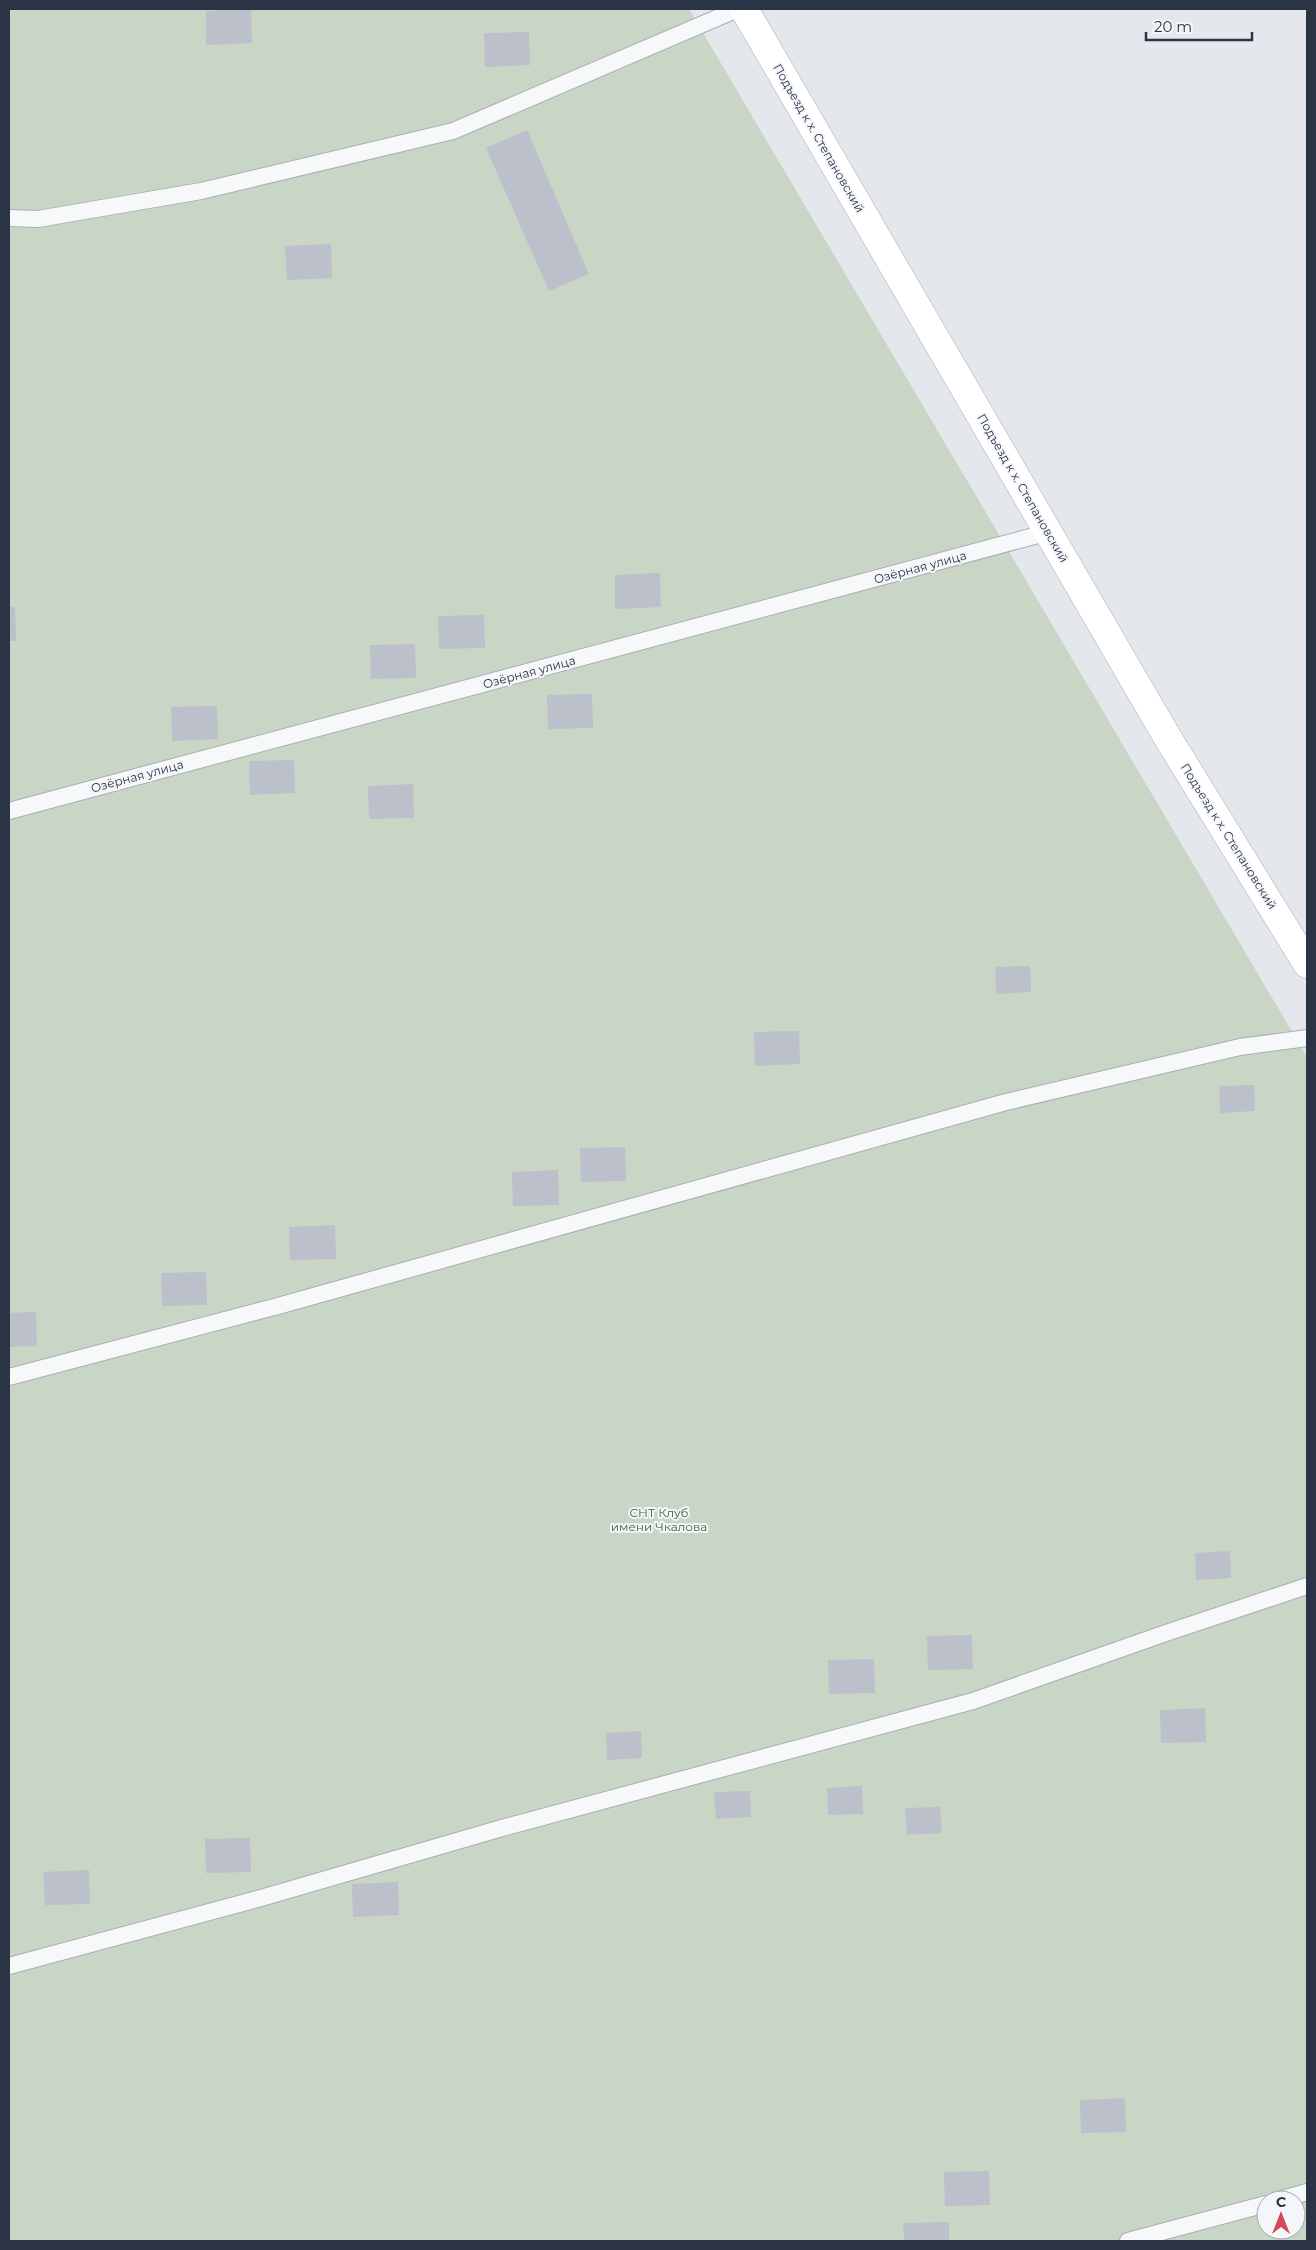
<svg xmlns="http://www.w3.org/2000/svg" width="1316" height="2250" font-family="Montserrat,sans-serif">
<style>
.green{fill:#c9d6c5;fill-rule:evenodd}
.building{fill:#bbc0ca}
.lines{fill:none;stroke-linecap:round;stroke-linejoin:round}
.lane-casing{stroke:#a9aeb7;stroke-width:18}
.secondary-casing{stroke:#a9aeb7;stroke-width:29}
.lane{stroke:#f7f8fa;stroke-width:16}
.secondary{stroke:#fff;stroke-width:28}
.labels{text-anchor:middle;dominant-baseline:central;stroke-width:4;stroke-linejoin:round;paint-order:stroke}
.street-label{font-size:12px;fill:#2b3445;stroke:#f4f6f9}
.park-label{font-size:12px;fill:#3f6138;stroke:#f4f6f9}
</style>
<rect width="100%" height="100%" fill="#e4e7ec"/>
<path class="green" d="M9,9H689L1307,1057V2241H9ZM1266,2200H1296V2230H1266Z"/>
<path class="building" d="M251,9L252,43L206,45V11Z
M529,32L530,65L485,67L484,33Z
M527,130L589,274L549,291L486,148Z
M331,244L332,278L287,280L285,246Z
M660,573L661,607L615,609V575Z
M9,607H15L16,641H9Z
M484,615L485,648L439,649L438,616Z
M415,644L416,678L371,679L370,645Z
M592,694L593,728L548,729L547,695Z
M217,706L218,739L172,741L171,707Z
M294,760L295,793L250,795L249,761Z
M413,784L414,818L369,819L368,786Z
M1030,966L1031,992L996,994L995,967Z
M799,1031L800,1064L755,1066L754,1032Z
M1254,1085L1255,1111L1220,1113L1219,1086Z
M625,1147L626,1181L581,1182L580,1148Z
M558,1170L559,1205L513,1206L512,1172Z
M335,1225L336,1259L290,1260L289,1227Z
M206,1272L207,1305L162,1306L161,1273Z
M36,1312L37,1346L9,1347V1313Z
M1230,1551L1231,1578L1196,1580L1195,1553Z
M972,1635L973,1669L928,1670L927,1636Z
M874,1659L875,1693L829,1694L828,1660Z
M1205,1708L1206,1742L1161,1743L1160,1710Z
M641,1731L642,1758L607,1760L606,1733Z
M862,1786L863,1814L828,1815L827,1788Z
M750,1791L751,1817L716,1819L714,1792Z
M940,1807L942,1833L907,1835L905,1808Z
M250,1838L251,1872L206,1873L205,1839Z
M89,1870L90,1904L45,1905L43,1872Z
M398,1882L399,1915L353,1917L352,1884Z
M1125,2098L1126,2132L1081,2133L1080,2100Z
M989,2171L990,2205L945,2206L944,2172Z
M949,2222V2241H904L903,2223Z"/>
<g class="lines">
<g class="lane-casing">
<path id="lane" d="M9,218L38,219L201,191L453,131L738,9
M9,811L1049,532
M9,1377L278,1306L1006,1102L1240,1047L1307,1038
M9,1966L261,1898L502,1828L973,1701L1166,1633L1307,1586
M1279,2200L1307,2192
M1128,2241L1266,2204"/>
</g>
<g class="secondary-casing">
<path id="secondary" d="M744,9L1166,735L1307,964"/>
</g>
<use href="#lane" class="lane"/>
<use href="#secondary" class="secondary"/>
</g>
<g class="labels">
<g class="street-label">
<text transform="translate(819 138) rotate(60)">Подъезд к х. Степановский</text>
<text transform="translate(1023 488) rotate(60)">Подъезд к х. Степановский</text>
<text transform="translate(920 567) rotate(-15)">Озёрная улица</text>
<text transform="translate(529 672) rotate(-15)">Озёрная улица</text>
<text transform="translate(137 776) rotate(-15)">Озёрная улица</text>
<text transform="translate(1229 836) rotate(58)">Подъезд к х. Степановский</text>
</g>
<g class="park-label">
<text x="659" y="1512">СНТ Клуб<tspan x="659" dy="14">имени Чкалова</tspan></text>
</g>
</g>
<rect width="1316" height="2250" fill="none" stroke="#2b3445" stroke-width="20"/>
<g transform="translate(1281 2215)"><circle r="24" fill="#f4f6f9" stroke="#a4a8b1"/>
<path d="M0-4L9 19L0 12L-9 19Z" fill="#d1495b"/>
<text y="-8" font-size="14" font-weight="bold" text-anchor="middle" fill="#2b3445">С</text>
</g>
<path d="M1146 32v8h106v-8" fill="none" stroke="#2b3445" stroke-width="2.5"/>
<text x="1154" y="32" font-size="15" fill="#2b3445" stroke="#f4f6f9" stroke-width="4" paint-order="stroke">20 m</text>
</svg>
